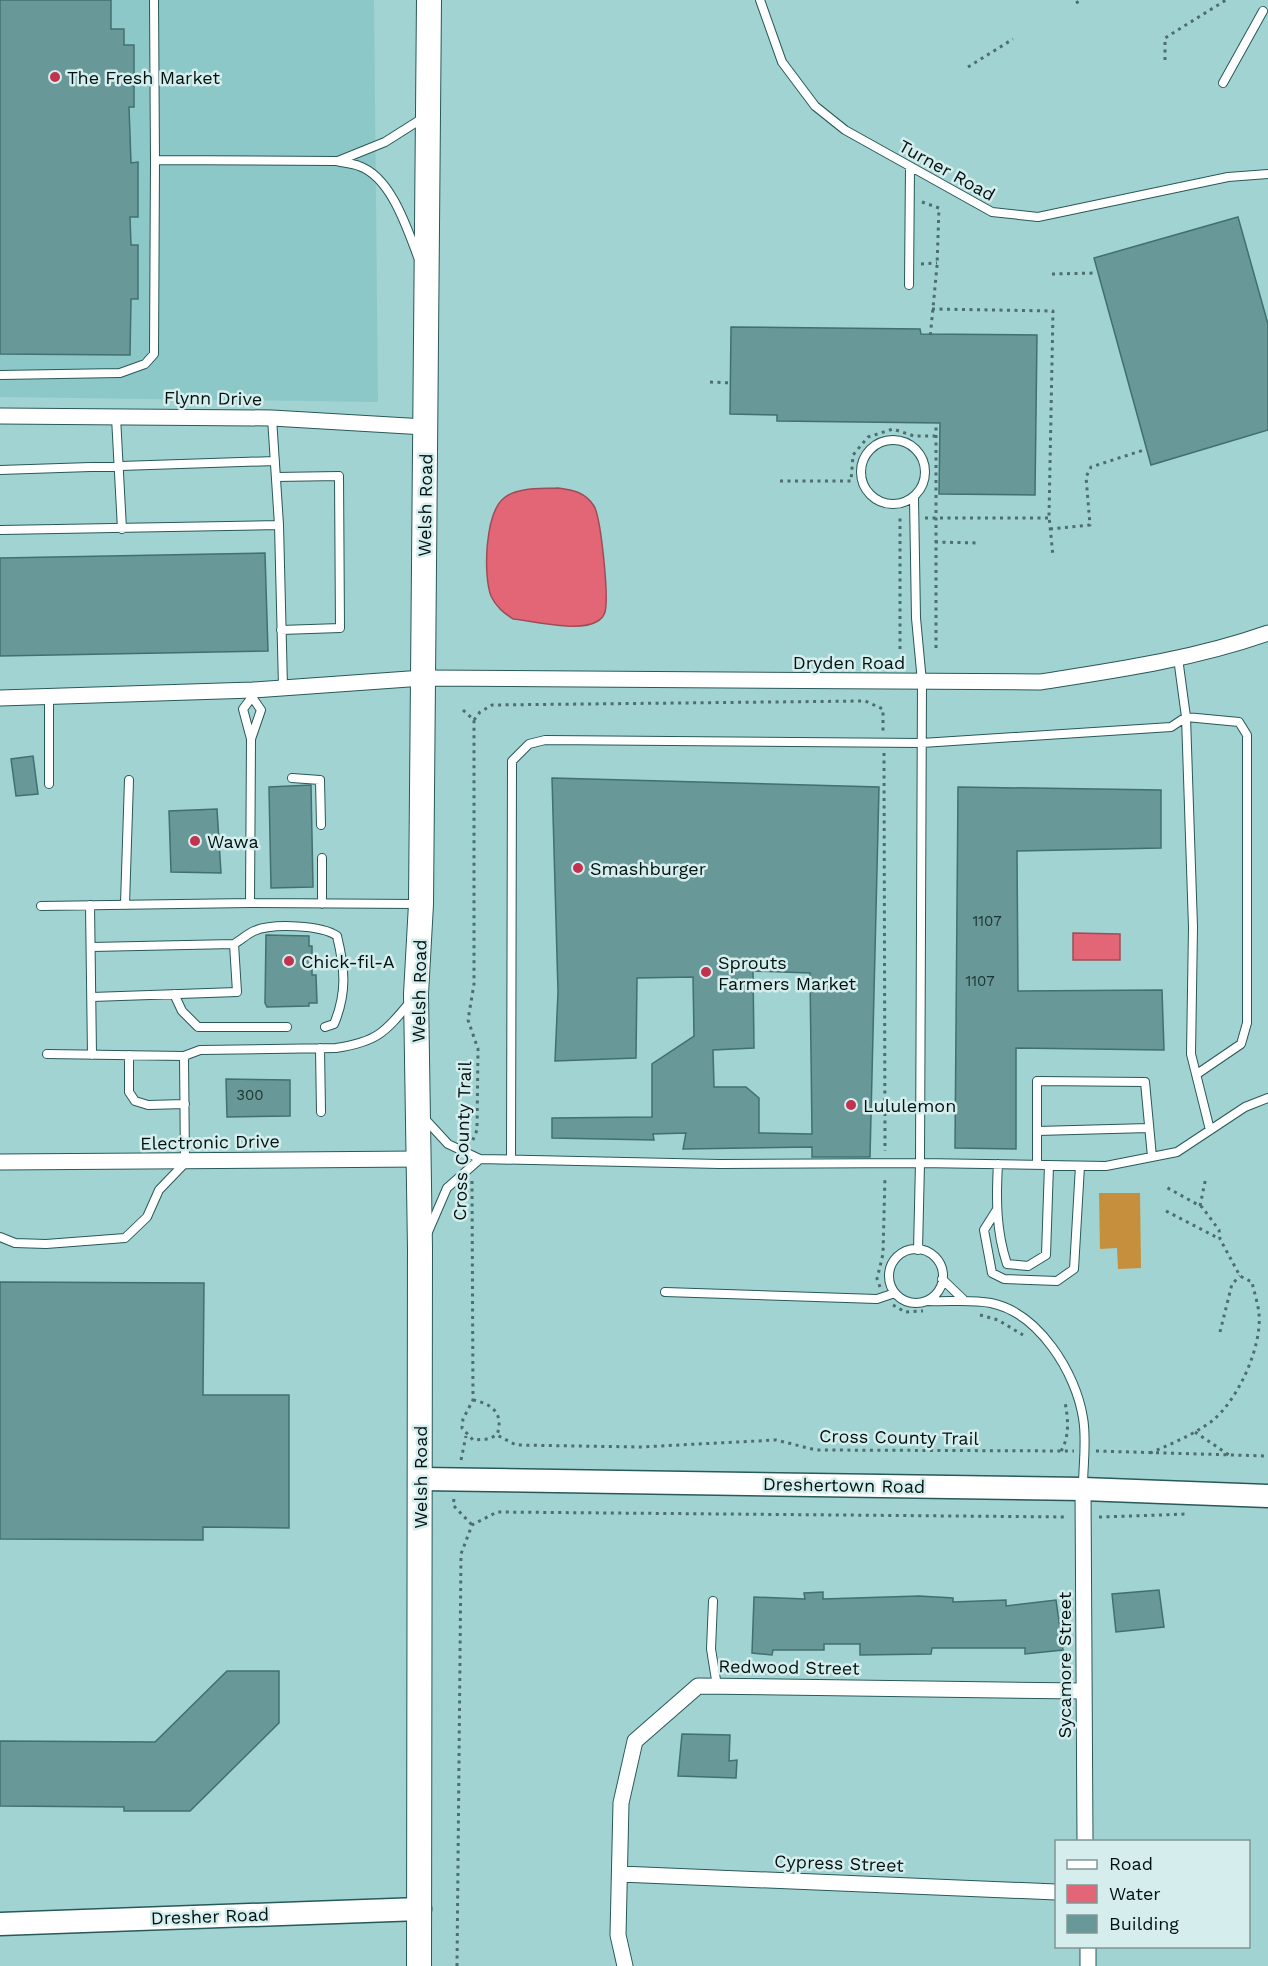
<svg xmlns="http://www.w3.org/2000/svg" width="1268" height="1966" font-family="'Work Sans',sans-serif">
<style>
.built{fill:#8cc8c7}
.green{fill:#c58f3d}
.water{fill:#e26676;stroke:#9e4d58;stroke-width:1.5}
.building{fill:#689897;stroke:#417070;stroke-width:1.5;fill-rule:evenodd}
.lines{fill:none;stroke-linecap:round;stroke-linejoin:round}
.lane-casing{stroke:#295958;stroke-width:10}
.street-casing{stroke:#295958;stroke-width:17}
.secondary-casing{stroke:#295958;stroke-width:25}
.primary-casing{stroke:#295958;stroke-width:26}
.path{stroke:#4d6e6d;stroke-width:3;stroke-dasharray:3 4.5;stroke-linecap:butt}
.lane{stroke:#fff;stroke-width:8}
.street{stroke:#fff;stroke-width:15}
.secondary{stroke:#fff;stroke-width:22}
.primary{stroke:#fff;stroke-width:24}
.poi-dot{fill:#c3324f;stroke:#d5eeed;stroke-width:2}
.labels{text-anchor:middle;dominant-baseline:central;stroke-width:5;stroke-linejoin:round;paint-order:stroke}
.number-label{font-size:15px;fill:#1b3433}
.poi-label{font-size:18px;fill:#011212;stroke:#d5eeed;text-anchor:start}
.street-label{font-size:18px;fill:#011212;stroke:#d5eeed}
</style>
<rect width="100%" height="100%" fill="#a1d3d2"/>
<path class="built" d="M0,0H374L378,402L0,397Z"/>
<path class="green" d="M1099,1193H1140L1141,1268L1118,1269L1117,1248L1100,1249Z"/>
<path class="water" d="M558,488C573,490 585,492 594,506C601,518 609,597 605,612C604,616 600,620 596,622C579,632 533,621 513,619C504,613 496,607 491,596C483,575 485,513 504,498C517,487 541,489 558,488Z
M1073,933L1120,934V960H1073Z"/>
<path class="building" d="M0,0H111V29H124V45H134V107H129L131,163L138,162V217H130L131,245H138V299H131L130,355L0,354Z
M1238,217L1268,324V430L1151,465L1094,258Z
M731,327L920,329L921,334L1037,335L1035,495L939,494L940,423L777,421V415L730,414Z
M265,553L268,651L0,656V558Z
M33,756L38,794L16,796L11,759Z
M552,778L879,787L870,1157H812V1147L683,1149L686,1133L653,1134L654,1140L552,1138V1118L652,1117V1064L694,1036L693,977L637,978L636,1058L555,1061L558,992ZM753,971L810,973L812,1134L759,1133V1098L746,1087H714L713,1050L754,1048Z
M311,785L313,887L271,888L269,787Z
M958,787L1161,790V848L1017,851L1018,991L1162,990L1164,1050L1016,1048V1149L955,1148Z
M217,809L221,873L171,872L169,811Z
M266,935L309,936V946H312V975H316L317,1003H309V1006L267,1007L265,1003Z
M226,1079L290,1080V1116L227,1117Z
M0,1282L204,1283L203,1395H289V1528L203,1527V1540L0,1539Z
M1159,1590L1164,1627L1116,1632L1112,1594Z
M823,1592V1599L919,1596L953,1598V1602L1006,1600V1606L1056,1600L1063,1650L1025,1654V1648H932L931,1654L860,1655V1644H824V1650H773L772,1655L752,1653L754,1597L805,1599L804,1593Z
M227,1671H279V1723L190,1811H124V1807L0,1806V1741L155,1742Z
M682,1734L730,1735L729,1761L737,1760L736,1778L678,1776Z"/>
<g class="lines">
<g class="lane-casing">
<path id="lane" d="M154,0L155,160
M760,0L782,62L815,106L845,130L992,212L1038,217L1228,177L1268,174
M1223,83L1263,11
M338,161L385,142L423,118
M909,285L910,167
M0,375L120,373L145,364L154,354L155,160L336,161C343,163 352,163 359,166C391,177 407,228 418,257
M116,417L122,529
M272,418L279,525L283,687
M861 472a32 32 0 1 1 64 0a32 32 0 1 1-64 0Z
M0,470L275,461
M276,477L339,476L340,628L281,630
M0,530L279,525
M251,739L243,709L252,697
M292,778L320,780L321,825
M49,784V696
M322,858V904
M250,903L417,904
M125,904L129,780
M90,905L92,1055
M41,906L250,903L251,739L261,710L252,697L251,690
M234,944C241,940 247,934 254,931C272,923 322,925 337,936C345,969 347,993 334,1024L325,1027
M91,947L234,944L237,992L92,997
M174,994L182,1011L198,1027H287
M320,1048L321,1112
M129,1055V1092L135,1101L148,1105L185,1104
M184,1056L200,1050L336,1048C376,1042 385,1033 410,1002
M1197,1074L1241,1044L1247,1023V735L1239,722L1186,717L1193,927L1191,1054L1210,1130
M424,1118L448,1144L480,1159L720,1164L920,1163L922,682L916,618L914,498
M1037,1131L1149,1128
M511,1160L512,761L529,744L545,740L922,743L1171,727L1186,717L1178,658
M998,1164C996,1199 996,1231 1007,1264L1028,1266L1046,1255L1049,1165
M1037,1165V1081L1145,1082L1152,1157
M996,1211L984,1230L992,1273L1004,1279L1057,1281L1074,1269L1080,1166
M428,1232L447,1188L480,1159
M0,1237L15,1243L46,1244L125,1238L147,1217L159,1190L185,1163L184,1056L47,1054
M889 1276a27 27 0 1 1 54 0a27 27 0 1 1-54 0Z
M918,1250L920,1163L1106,1166L1177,1152L1245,1107L1268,1098
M942,1279L963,1299
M665,1292L877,1299L895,1293
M928,1301C950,1302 969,1299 991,1303C1039,1313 1076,1373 1083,1418C1087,1440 1083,1465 1083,1487
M713,1601L711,1649L717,1686"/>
</g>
<g class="street-casing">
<path id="street" d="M0,416L272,418L425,427
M0,698L253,690L423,678L1040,682C1117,670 1194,659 1268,633
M0,1162L420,1159
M1083,1489L1085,1842
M620,1874L1056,1892
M625,1966L618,1935L621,1803L635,1741L698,1686L1082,1691
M1088,1966V1946"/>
</g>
<g class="secondary-casing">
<path id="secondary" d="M421,1479L1083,1489L1268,1496
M0,1924L420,1909"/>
</g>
<g class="primary-casing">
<path id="primary" d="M419,1966L420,1249L416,994L421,904L429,0"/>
</g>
<path class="path" d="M1076,3L1081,0
M1165,60V38L1226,0
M968,67L1013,39
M922,202L939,208L937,266L930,339
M921,264L937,263
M1052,274L1097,273
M932,309L1053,311L1049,516L1053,556
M710,382L731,383
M780,481H851L853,455L868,437L893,429L914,436H935
M925,518H1049
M1050,529L1090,525L1086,477L1091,467L1147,449
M935,542L978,543
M936,648V423
M900,649V518H903
M463,710L474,720V984L468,1020L478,1049L477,1130L472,1142
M474,720L480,712L492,705L865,701L883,709V731
M884,753L885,1151
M472,1181L473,1400L463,1419L462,1428L473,1440L488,1439L497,1435L516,1445L640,1447L776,1440L816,1450L1074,1451
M1200,1206L1206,1177
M1166,1211L1220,1239
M880,1287L877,1279L883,1254L885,1176
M893,1305L905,1312L923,1311
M980,1315L998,1320L1023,1335
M1220,1332L1232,1284L1240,1276
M473,1400C493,1404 504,1414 497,1435
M1195,1432L1229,1455
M1061,1451C1070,1436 1068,1418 1065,1402
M1096,1451L1268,1456
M1150,1453C1171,1444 1193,1435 1212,1421C1238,1400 1262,1347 1259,1314C1258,1303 1254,1292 1252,1282L1240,1276L1220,1239L1219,1230L1202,1207L1164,1186
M461,1460L466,1436
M454,1499L453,1505L472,1525
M1099,1517L1188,1514
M457,1966L461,1554L472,1525L497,1512L1068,1517"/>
<use href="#lane" class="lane"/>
<use href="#street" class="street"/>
<use href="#secondary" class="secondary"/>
<use href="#primary" class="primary"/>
</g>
<g class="poi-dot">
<circle cx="55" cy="77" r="6"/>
<circle cx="195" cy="841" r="6"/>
<circle cx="578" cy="868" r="6"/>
<circle cx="289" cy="961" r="6"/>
<circle cx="706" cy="972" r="6"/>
<circle cx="851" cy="1105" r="6"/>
</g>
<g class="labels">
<g class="number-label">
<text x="987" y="921">1107</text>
<text x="980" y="981">1107</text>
<text x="250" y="1095">300</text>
</g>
<g class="poi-label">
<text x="67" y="77">The Fresh Market</text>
<text x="207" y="841">Wawa</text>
<text x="590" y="868">Smashburger</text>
<text x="301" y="961">Chick-fil-A</text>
<text x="718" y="962">Sprouts<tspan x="718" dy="21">Farmers Market</tspan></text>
<text x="863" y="1105">Lululemon</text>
</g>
<g class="street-label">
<text transform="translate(947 170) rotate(29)">Turner Road</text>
<text transform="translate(213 398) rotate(1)">Flynn Drive</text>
<text transform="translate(425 505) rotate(-89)">Welsh Road</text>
<text x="849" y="662">Dryden Road</text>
<text transform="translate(419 991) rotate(-89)">Welsh Road</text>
<text transform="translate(462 1141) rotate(-88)">Cross County Trail</text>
<text transform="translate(210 1142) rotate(-1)">Electronic Drive</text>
<text transform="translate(899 1437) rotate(1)">Cross County Trail</text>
<text transform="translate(420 1477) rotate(-90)">Welsh Road</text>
<text transform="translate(844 1485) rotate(1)">Dreshertown Road</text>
<text transform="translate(1064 1665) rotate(-90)">Sycamore Street</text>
<text transform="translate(789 1667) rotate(1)">Redwood Street</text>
<text transform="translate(839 1863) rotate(2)">Cypress Street</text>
<text transform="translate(210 1916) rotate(-2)">Dresher Road</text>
</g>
</g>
<rect x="1055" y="1840" width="195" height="108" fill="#d5eeed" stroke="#809695" stroke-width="1.5"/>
<rect x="1067" y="1860" width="30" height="9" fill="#ffffff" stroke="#809695" stroke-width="1.5"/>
<text x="1109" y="1870" font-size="18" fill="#011212">Road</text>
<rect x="1067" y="1885" width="30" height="18" fill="#e26676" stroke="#809695" stroke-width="1.5"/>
<text x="1109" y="1900" font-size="18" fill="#011212">Water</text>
<rect x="1067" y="1915" width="30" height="18" fill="#689897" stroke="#809695" stroke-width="1.5"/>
<text x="1109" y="1930" font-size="18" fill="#011212">Building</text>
</svg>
